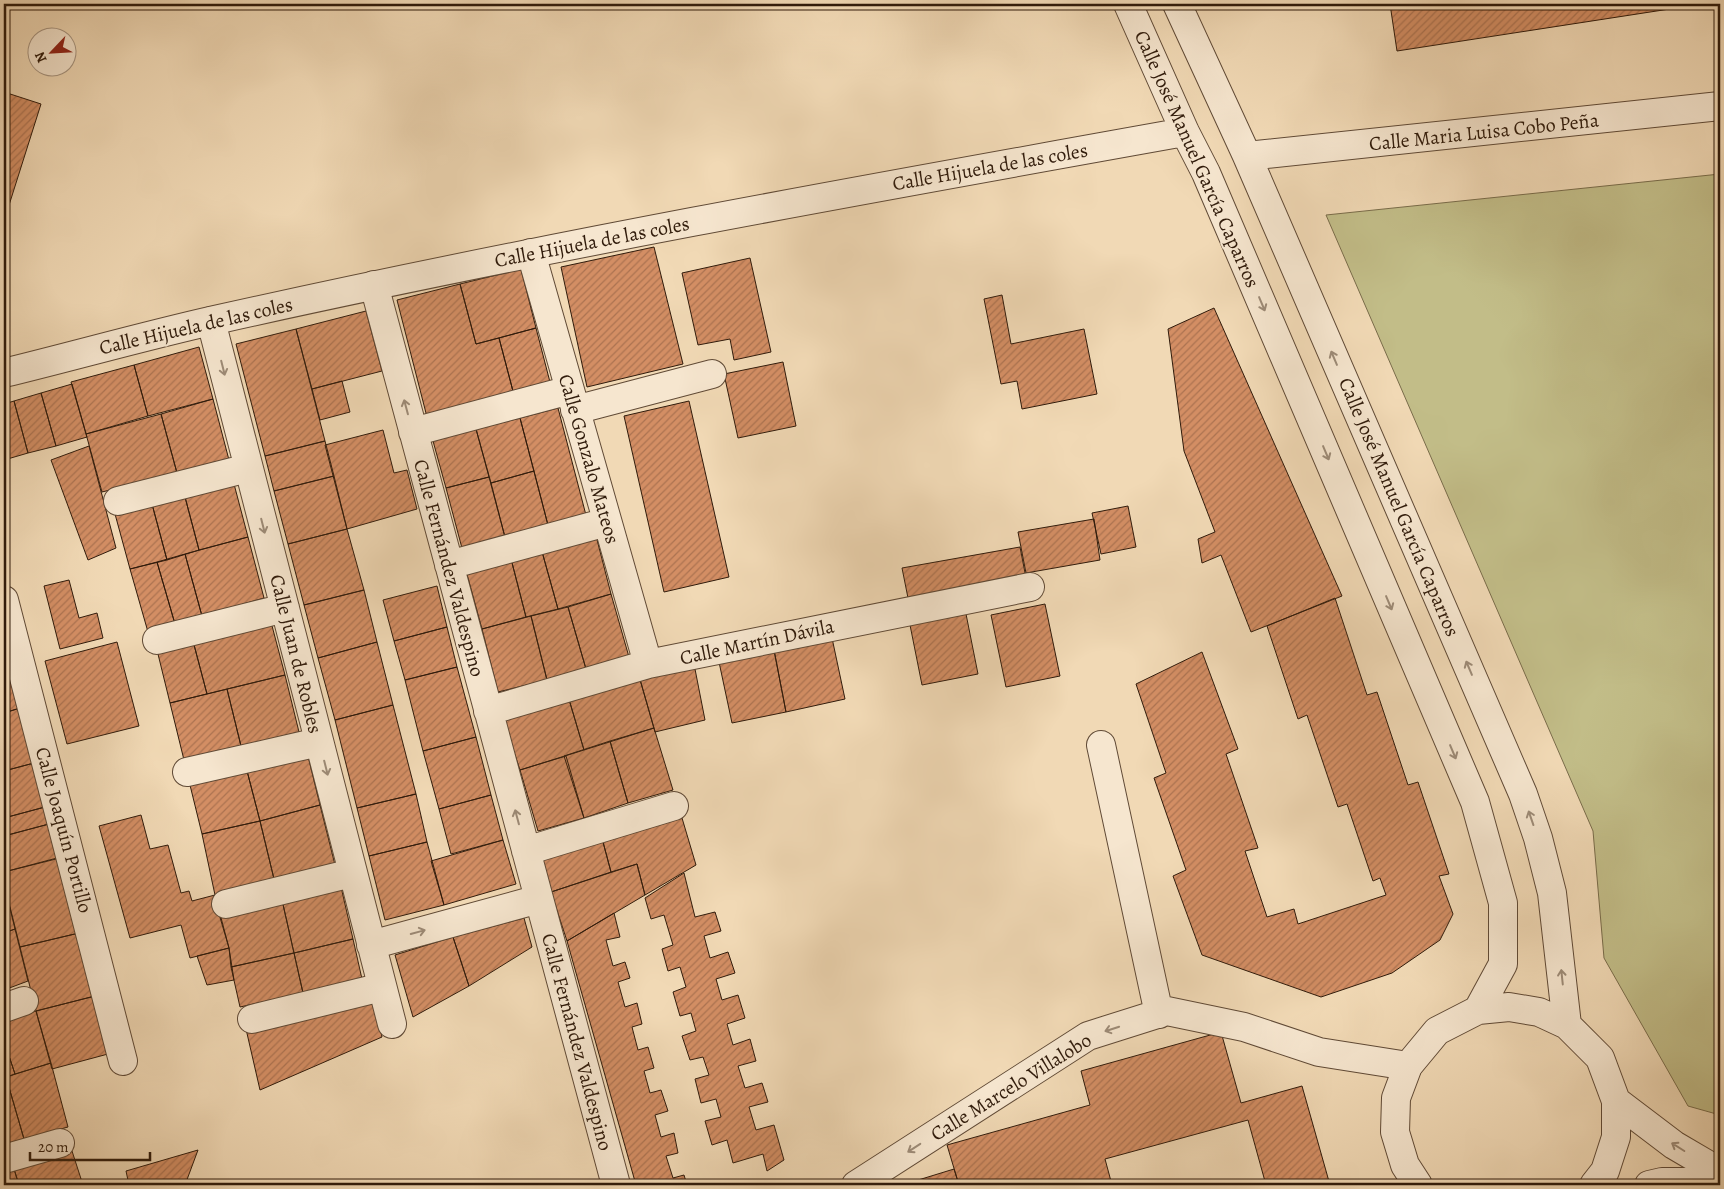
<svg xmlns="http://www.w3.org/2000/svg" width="1724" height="1189" font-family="Alegreya,serif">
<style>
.green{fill:#c2bd88;stroke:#796c4a}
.building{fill:url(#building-hatch);stroke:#301b0b}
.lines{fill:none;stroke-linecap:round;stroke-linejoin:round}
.minor-casing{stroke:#604a36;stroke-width:30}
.tertiary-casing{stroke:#604a36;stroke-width:30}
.minor{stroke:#f6e6cf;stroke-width:28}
.tertiary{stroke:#f6e6cf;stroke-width:28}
.oneway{stroke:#9d8b77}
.labels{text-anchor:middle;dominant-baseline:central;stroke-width:4;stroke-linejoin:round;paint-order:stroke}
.street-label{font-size:20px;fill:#301b0b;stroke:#f6e6cf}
</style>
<defs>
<pattern id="building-hatch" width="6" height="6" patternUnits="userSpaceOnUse" patternTransform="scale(1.25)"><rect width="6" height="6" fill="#d38e64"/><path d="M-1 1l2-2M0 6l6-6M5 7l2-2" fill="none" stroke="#ac7351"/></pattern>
</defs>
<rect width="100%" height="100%" fill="#f1d9b5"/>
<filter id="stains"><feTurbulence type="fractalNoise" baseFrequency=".004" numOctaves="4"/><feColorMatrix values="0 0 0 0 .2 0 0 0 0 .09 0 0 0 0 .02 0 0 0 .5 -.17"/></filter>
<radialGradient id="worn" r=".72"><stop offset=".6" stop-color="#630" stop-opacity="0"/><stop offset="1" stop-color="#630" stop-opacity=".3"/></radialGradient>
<path class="green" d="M1720,174V1115L1688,1106L1604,958L1593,831L1326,215Z"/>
<path class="building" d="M1390,4H1702L1397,51Z
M4,92L41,104L4,221Z
M654,247L683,364L587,387L561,267Z
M750,258L771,352L734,360L730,339L698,345L682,273Z
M521,269L536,328L476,344L460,284Z
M460,284L476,344L499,338L514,395L427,417L397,300Z
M1002,295L1011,344L1084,329L1097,394L1022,409L1017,381L1001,384L984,299Z
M1214,308L1342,596L1251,632L1221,555L1202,563L1198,539L1215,532L1184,451L1168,329Z
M366,311L382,371L312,389L296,329Z
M536,328L551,386L514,395L499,338Z
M296,329L325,441L265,456L236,344Z
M199,347L213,399L148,416L134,365Z
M783,362L796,426L738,438L724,374Z
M134,365L148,416L86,434L71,382Z
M342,381L350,412L320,420L312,389Z
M72,384L87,437L56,446L41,393Z
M41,393L56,446L28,453L14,401Z
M213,399L229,460L177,473L161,414Z
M14,401L28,453L4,460V404Z
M689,401L729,577L664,592L624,416Z
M558,408L587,519L549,529L520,418Z
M161,414L177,473L102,492L86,434Z
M520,418L534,471L491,483L476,429Z
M476,429L489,477L446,488L433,441Z
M383,430L394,473L407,470L417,509L347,529L325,445Z
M325,441L334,476L274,491L265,456Z
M89,446L116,548L88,560L51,460Z
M534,471L549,529L506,541L491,483Z
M334,476L347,529L288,544L274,491Z
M489,477L506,541L463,552L446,488Z
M234,484L248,537L199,550L185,497Z
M185,497L199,550L167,560L152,504Z
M152,504L167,560L130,569L115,514Z
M1128,506L1136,547L1101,554L1092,513Z
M1094,519L1100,560L1026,573L1018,532Z
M347,529L364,590L304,605L288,544Z
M595,532L611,594L558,609L541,548Z
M248,537L264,598L202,616L185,554Z
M1020,547L1026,578L908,598L902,568Z
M541,548L558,609L526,617L510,555Z
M185,554L202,616L175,624L157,562Z
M510,555L526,617L482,629L465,567Z
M157,562L175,624L148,632L130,569Z
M69,580L79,618L97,613L103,638L60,649L44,586Z
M437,586L447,627L394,641L383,600Z
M364,590L377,642L318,658L304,605Z
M611,594L629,657L586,669L568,607Z
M1335,598L1367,695L1377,692L1408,785L1418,782L1449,874L1439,876L1453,914L1440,940L1392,973L1321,997L1202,955L1173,876L1186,870L1154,778L1166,773L1136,684L1202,652L1238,749L1226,754L1258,848L1245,851L1267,917L1294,909L1298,924L1386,895L1380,878L1373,881L1347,804L1338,807L1307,715L1298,719L1267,626Z
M1045,604L1060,676L1006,687L991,615Z
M568,607L586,669L547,680L531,616Z
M966,614L978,674L922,685L910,625Z
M531,616L547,680L498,692L482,629Z
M271,622L285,675L207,694L193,641Z
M447,627L457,667L405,680L394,641Z
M832,638L845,699L786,712L774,650Z
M193,641L207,694L170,703L157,650Z
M117,642L139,726L67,744L45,661Z
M377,642L393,705L335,720L318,658Z
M774,650L786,712L732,723L719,662Z
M7,660L20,708L4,713V661Z
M694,664L705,720L655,732L639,676Z
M457,667L476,737L423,751L405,680Z
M285,675L299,732L241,746L227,689Z
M639,676L654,728L584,750L568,696Z
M227,689L241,746L184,760L170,703Z
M568,696L584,750L520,770L502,716Z
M393,705L416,794L357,808L335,720Z
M20,708L34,763L4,771V713Z
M654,728L673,790L628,803L610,741Z
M476,737L491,795L439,809L423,751Z
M610,741L628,803L584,818L564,756Z
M307,752L320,805L260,821L246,767Z
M566,756L584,818L538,831L520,770Z
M34,763L45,807L4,818V771Z
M246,767L260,821L202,834L189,781Z
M416,794L427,842L369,856L357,808Z
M491,795L503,840L451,854L439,809Z
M320,805L335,865L274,879L260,821Z
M45,807L49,824L4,836V818Z
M141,815L150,849L168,845L181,893L189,891L192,901L215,895L229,948L190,958L181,925L130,938L99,826Z
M682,818L696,865L645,895L637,864L611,872L603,842Z
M260,821L274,879L215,895L202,834Z
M49,824L57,858L4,872V836Z
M503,840L516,884L444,905L431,861Z
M427,842L444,905L385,920L369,856Z
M603,842L611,872L551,892L542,859Z
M60,858L79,933L20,947L4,883V872Z
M637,864L645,895L567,941L551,892Z
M684,873L695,917L715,912L721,931L704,936L710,958L728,952L735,973L716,979L722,1000L738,995L745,1018L727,1024L733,1045L750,1039L756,1061L738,1066L745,1088L762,1083L768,1102L749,1107L756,1130L774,1125L784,1160L767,1171L763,1154L733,1163L727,1140L712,1145L705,1121L721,1117L716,1099L701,1103L695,1079L709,1075L703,1057L690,1060L682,1036L696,1031L691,1013L680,1016L673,992L686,987L680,967L668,971L662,949L673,945L664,915L651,919L645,898Z
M4,884L15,929L4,933Z
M341,887L353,939L294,953L282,900Z
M282,900L294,953L231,967L229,948L219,914Z
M614,913L620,937L606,940L613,966L625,962L630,978L618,982L625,1007L637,1003L642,1024L632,1027L638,1050L648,1047L654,1068L644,1071L650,1093L661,1090L668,1111L655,1115L661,1137L674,1133L678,1153L666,1156L673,1178L684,1175L687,1185H636L567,941Z
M524,918L532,947L469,986L453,937Z
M15,929L28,981L4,990V933Z
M79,933L95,996L36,1011L20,947Z
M453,937L469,986L413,1017L395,955Z
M353,939L362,979L303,993L294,953Z
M229,948L234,980L207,985L197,956Z
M294,953L303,993L240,1007L231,967Z
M95,996L108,1054L52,1069L36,1011Z
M373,996L382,1037L260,1090L246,1029Z
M36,1011L51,1063L15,1074L4,1041V1022Z
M1221,1032L1241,1103L1302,1086L1330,1185H1266L1248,1120L1105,1159L1112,1185H959L947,1145L1090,1105L1081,1071Z
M4,1041L15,1074L4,1078Z
M51,1063L68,1127L24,1139L6,1077Z
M6,1077L24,1139L4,1145V1078Z
M198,1150L185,1185H129L126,1171Z
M72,1151L83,1185H19L14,1169Z
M14,1169L19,1185H4V1172Z
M954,1169L959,1185H916L915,1181Z"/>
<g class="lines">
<g class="minor-casing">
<path id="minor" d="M531,253L648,664
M374,285L616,1185
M211,321L392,1024
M575,410L712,374
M413,432L570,390
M118,501L248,468
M449,565L607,522
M4,600L123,1061
M157,640L285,608
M488,711L648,664L1030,587
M1101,745L1159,1014
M187,772L319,742
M526,851L674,806
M226,904L352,873
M371,945L539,899
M4,1008L24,1001
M252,1019L382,987
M4,1159L60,1143
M856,1185L1088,1036L1167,1011L1244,1027L1319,1052L1408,1066"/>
</g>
<g class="tertiary-casing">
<path id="tertiary" d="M1128,4L1185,132L1206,173L1475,802L1503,903V964L1478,1010
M1177,4L1247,156L1523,794L1538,838L1552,893L1567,1025
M1247,156L1720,106
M4,373C74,356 144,336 215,320C536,248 861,190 1185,132
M1616,1101L1674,1145L1720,1172
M1418,1185L1405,1165L1395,1132L1396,1098L1408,1066L1437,1031L1478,1010L1509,1007L1539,1012L1567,1025L1600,1058L1616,1101V1137L1605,1171L1594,1185
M1649,1185L1662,1182H1720"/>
</g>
<use href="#minor" class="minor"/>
<use href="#tertiary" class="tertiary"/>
</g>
<defs><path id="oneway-shaft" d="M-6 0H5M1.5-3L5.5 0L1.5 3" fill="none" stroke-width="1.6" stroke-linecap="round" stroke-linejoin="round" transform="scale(1.25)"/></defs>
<g class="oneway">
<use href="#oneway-shaft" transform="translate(1262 304) rotate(67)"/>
<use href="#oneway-shaft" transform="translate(1334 358) rotate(-113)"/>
<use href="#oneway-shaft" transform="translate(223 368) rotate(76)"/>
<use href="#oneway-shaft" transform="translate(406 407) rotate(-105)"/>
<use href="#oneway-shaft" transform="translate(1326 453) rotate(67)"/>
<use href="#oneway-shaft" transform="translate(263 526) rotate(76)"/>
<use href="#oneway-shaft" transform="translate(1389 603) rotate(67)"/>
<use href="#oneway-shaft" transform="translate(1469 668) rotate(-113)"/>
<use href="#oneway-shaft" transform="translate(1453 752) rotate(67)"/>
<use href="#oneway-shaft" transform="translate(326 768) rotate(76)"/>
<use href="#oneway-shaft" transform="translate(517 817) rotate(-105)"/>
<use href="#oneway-shaft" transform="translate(1531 818) rotate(-109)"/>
<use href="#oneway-shaft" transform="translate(418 932) rotate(-15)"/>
<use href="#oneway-shaft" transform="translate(1562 977) rotate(-96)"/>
<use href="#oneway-shaft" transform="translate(1112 1029) rotate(162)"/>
<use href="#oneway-shaft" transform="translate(1678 1147) rotate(-148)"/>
<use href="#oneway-shaft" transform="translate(914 1148) rotate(147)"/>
</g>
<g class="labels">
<g class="street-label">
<text transform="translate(1484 132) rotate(-6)">Calle Maria Luisa Cobo Peña</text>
<text transform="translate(1197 159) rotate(66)">Calle José Manuel García Caparros</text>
<text transform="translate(990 167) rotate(-10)">Calle Hijuela de las coles</text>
<text transform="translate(592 242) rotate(-11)">Calle Hijuela de las coles</text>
<text transform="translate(196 326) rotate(-13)">Calle Hijuela de las coles</text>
<text transform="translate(589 459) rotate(74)">Calle Gonzalo Mateos</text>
<text transform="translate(1399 507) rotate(67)">Calle José Manuel García Caparros</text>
<text transform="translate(449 568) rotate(75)">Calle Fernández Valdespino</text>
<text transform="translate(757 642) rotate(-12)">Calle Martín Dávila</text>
<text transform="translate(296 654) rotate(76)">Calle Juan de Robles</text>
<text transform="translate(64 830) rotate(75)">Calle Joaquín Portillo</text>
<text transform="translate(577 1042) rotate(75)">Calle Fernández Valdespino</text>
<text transform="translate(1011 1087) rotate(-32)">Calle Marcelo Villalobo</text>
</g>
</g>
<rect width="1724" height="1189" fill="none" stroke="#f1d9b5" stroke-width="20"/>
<rect x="5" y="5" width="1714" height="1179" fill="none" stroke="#301b0b" stroke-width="2.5"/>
<rect x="10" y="10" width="1704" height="1169" fill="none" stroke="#301b0b"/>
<g transform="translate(52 52) rotate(245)"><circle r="24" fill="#f6e6cf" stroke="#a79581"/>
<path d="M0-4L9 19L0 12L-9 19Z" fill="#8f2418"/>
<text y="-8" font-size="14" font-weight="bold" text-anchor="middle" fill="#301b0b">N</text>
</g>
<path d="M30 1152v8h120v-8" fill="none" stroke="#301b0b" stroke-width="2.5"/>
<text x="38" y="1152" font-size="15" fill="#301b0b" stroke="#f6e6cf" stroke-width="4" paint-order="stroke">20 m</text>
<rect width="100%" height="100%" filter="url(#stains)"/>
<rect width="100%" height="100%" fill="url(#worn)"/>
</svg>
